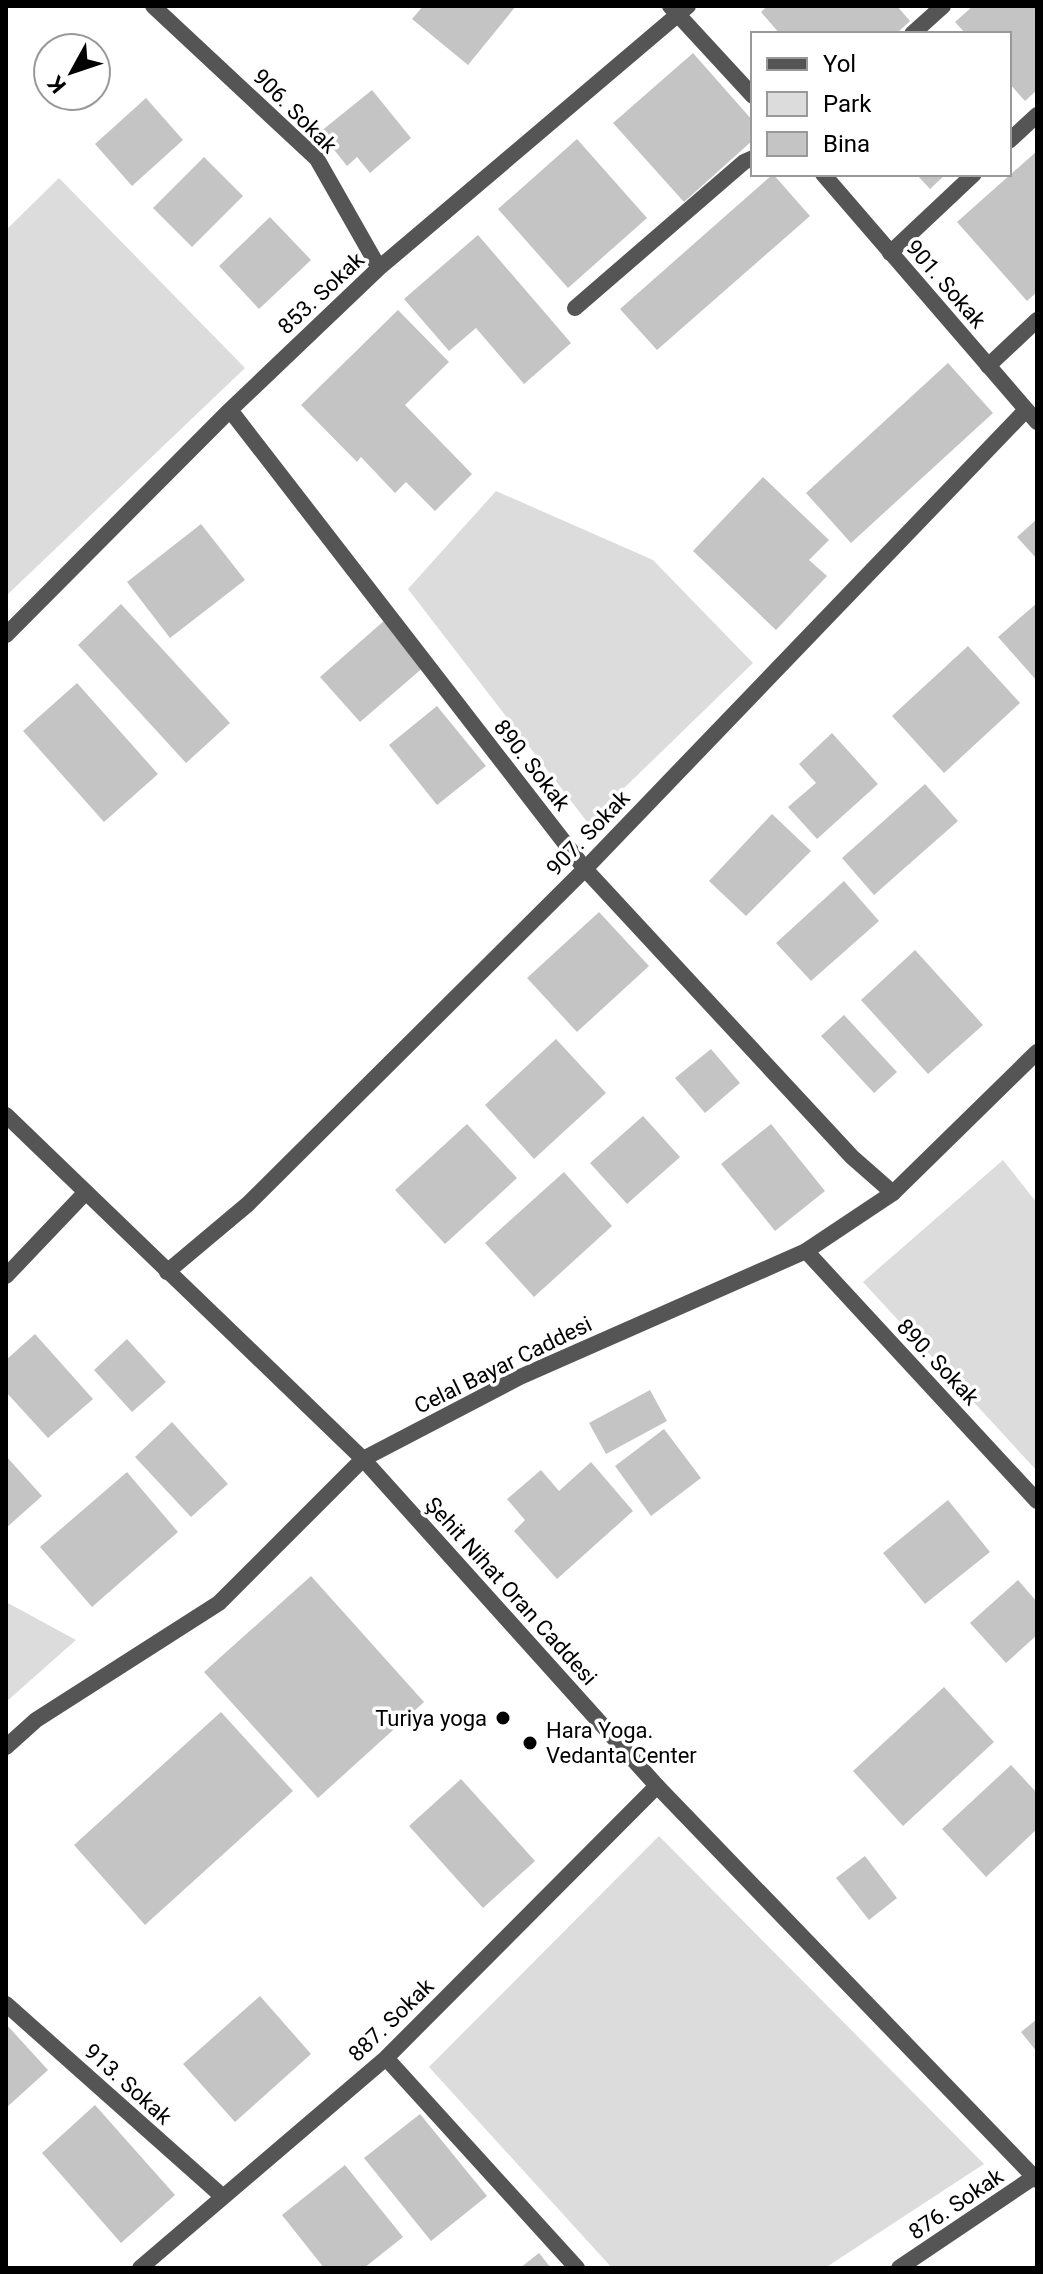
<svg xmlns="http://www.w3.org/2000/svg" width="1043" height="2274" font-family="Roboto,sans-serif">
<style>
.green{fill:#dcdcdc}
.building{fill:#c4c4c4}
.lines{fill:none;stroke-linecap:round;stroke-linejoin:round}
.service{stroke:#555;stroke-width:16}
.minor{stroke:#555;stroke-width:16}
.tertiary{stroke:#555;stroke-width:16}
.poi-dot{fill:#000;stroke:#fff;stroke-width:3}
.labels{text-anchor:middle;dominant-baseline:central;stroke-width:7;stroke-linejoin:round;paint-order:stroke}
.street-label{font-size:22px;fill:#000;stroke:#fff}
.poi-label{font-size:22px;fill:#000;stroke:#fff;text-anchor:end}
</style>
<rect width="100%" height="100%" fill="#fff"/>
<path class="green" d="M59,178L245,368L6,596V230Z
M496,491L653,560L753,663L588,823L408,589Z
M1003,1160L1037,1203V1471L863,1282Z
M6,1602L76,1640L6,1702Z
M659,1836L984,2164L825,2268H612L429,2067Z"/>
<path class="building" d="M423,6H516L468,65L412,19Z
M767,6H897L910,21L896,34H780L761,12Z
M973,6H1037V90L1025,101L1009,83V34H966L955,22Z
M693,53L753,121V140L684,202L613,123Z
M372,90L411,138L370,173L357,157L347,166L320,132Z
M146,98L183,140L132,186L95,144Z
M577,139L647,218L568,288L498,209Z
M1037,151V292L1027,301L957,222Z
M204,157L243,196L192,247L153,208Z
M773,174L810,216L657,350L620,309Z
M916,174H946L930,189Z
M270,217L311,260L259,309L219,266Z
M478,235L571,343L524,384L476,328L449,351L404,299Z
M398,310L449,362L405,405L472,474L435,511L406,482L395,493L361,457L357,462L301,405Z
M948,363L993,413L851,543L806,493Z
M763,477L829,540L809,560L827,576L776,630L693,551Z
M1037,519V559L1017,537Z
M201,524L245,580L170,638L127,582Z
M1037,603V681L998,637Z
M121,604L230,723L186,763L78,645Z
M385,620L425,666L360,722L320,677Z
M968,646L1020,703L944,773L892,716Z
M77,683L158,774L104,822L23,731Z
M437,706L486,766L437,805L389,745Z
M832,733L878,784L817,839L788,807L816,783L799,764Z
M925,784L958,821L874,895L842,858Z
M772,814L811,851L746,916L709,881Z
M844,881L879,921L811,981L776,943Z
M599,912L649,966L577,1032L527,978Z
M915,950L983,1025L928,1074L861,1000Z
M844,1015L897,1072L874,1093L821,1036Z
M556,1039L606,1093L534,1159L485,1105Z
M711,1049L740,1083L705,1113L675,1078Z
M643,1116L680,1157L627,1204L590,1163Z
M467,1124L517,1178L445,1244L395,1190Z
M771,1124L825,1191L775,1231L721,1164Z
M564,1172L612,1226L534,1297L485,1243Z
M35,1334L93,1399L48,1438L6,1392V1360Z
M127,1339L166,1382L132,1412L94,1370Z
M650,1390L667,1421L606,1454L589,1423Z
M172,1422L228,1484L191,1517L135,1457Z
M664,1429L701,1478L651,1516L615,1466Z
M6,1456L42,1496L6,1528Z
M591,1462L633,1511L557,1579L514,1531L525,1520L507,1499L541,1470L559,1491Z
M127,1472L178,1532L92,1607L40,1547Z
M948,1500L990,1552L925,1604L883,1553Z
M311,1576L424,1702L318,1798L204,1672Z
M1018,1580L1037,1602V1635L1006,1663L970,1623Z
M944,1687L994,1742L903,1826L853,1771Z
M221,1712L293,1791L145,1925L74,1845Z
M1011,1765L1037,1793V1829L986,1877L942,1829Z
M461,1779L535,1861L483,1908L409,1826Z
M865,1856L897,1898L869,1920L836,1878Z
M260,1996L311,2054L235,2122L183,2064Z
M1037,2019V2052L1021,2032Z
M6,2024L48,2070L6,2108Z
M95,2105L175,2195L121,2243L42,2153Z
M420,2114L487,2196L431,2241L364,2158Z
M345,2165L403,2237L364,2268H324L282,2215Z
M539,2253L551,2268H520Z"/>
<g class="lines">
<path class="service" d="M912,34L943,6
M1009,141L1037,115
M890,253L974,174
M575,308L744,162L753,158
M988,366L1037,320"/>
<path class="minor" d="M153,6L317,159L379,268
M670,6L753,96
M823,174L1037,422
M230,410L585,869L852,1157L893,1193
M6,635L230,410L379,268L688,6
M806,1251L1037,1501
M167,1272L248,1204L585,869L1026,410
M6,1276L85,1193
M6,2004L222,2196
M386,2058L577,2268
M140,2268L386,2058L657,1786
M899,2268L1037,2175"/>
<path class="tertiary" d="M6,1115L363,1459L657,1786L1037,2180
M6,1747L36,1720L219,1603L363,1459L520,1377L806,1251L893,1193L1037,1052"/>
</g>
<g class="poi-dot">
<circle cx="503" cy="1718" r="8"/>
<circle cx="530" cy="1743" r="8"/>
</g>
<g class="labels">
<g class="street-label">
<text transform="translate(295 111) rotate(45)">906. Sokak</text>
<text transform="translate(946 284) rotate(49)">901. Sokak</text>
<text transform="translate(321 293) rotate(-43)">853. Sokak</text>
<text transform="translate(532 765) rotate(52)">890. Sokak</text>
<text transform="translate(588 833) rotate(-46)">907. Sokak</text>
<text transform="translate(938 1362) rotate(47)">890. Sokak</text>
<text transform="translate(503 1365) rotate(-26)">Celal Bayar Caddesi</text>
<text transform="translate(511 1591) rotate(48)">Şehit Nihat Oran Caddesi</text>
<text transform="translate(391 2020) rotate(-44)">887. Sokak</text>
<text transform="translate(128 2084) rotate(42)">913. Sokak</text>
<text transform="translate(956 2204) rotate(-34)">876. Sokak</text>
</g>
<g class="poi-label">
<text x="487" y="1718">Turiya yoga</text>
<text x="546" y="1730" text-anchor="start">Hara Yoga.<tspan x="546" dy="25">Vedanta Center</tspan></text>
</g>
</g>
<rect width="1043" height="2274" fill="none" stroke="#000000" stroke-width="16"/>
<rect x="751" y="32" width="260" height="144" fill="#ffffff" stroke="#999999" stroke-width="2"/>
<rect x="767" y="58" width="40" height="12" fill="#555555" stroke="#999999" stroke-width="2"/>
<text x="823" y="72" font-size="24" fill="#000000">Yol</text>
<rect x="767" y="92" width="40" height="24" fill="#dcdcdc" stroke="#999999" stroke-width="2"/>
<text x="823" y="112" font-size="24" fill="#000000">Park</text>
<rect x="767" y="132" width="40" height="24" fill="#c4c4c4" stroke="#999999" stroke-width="2"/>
<text x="823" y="152" font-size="24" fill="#000000">Bina</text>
<g transform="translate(72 72) rotate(230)"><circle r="38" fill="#ffffff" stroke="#999999" stroke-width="2"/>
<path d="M0-6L14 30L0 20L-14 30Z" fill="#000000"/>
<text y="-12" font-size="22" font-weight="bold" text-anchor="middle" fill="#000000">K</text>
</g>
</svg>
